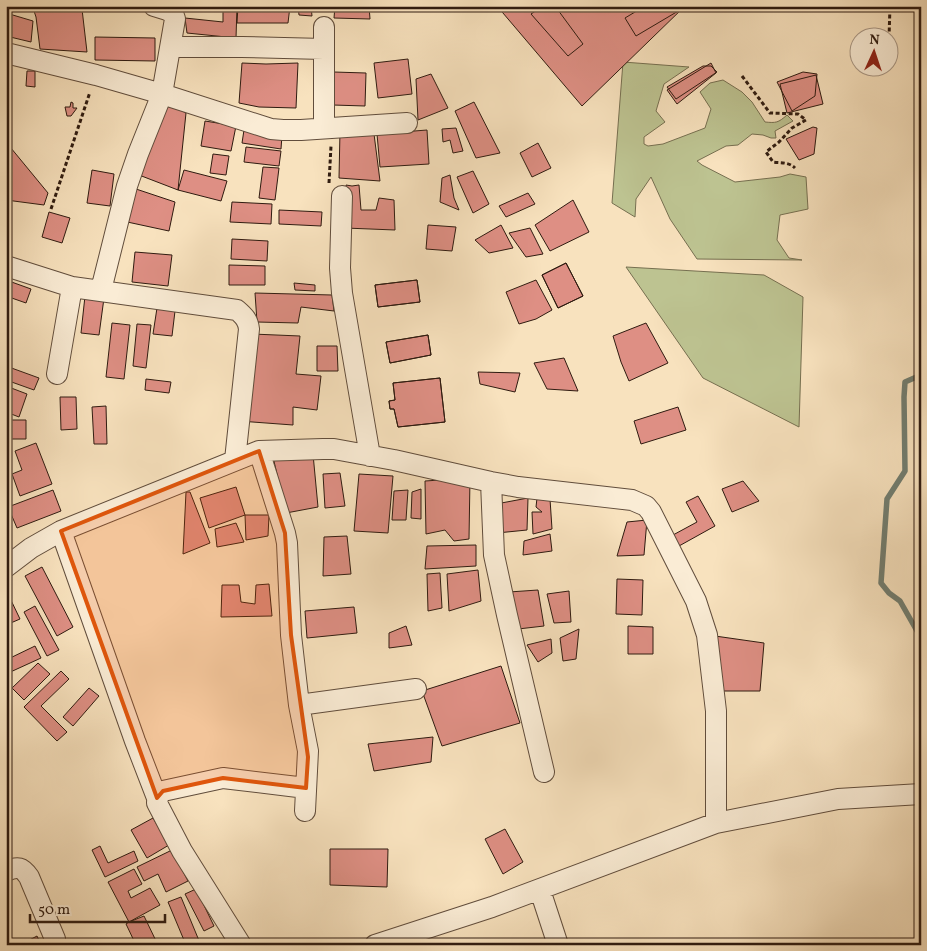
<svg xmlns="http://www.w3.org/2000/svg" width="927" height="951" font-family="Vollkorn,serif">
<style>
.green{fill:#bdc391;stroke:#766f50}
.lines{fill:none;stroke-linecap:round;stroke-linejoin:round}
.stream{stroke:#717d70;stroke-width:5.5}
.building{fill:#de8f84;stroke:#2f1b10}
.minor-casing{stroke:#614d3c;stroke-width:22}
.path{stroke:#2f1b10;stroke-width:3;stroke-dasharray:4 2.5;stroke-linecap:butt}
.minor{stroke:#faecd5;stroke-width:20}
.marked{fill:#df560c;fill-opacity:0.2;stroke:#df560c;stroke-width:4;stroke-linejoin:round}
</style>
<rect width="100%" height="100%" fill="#f8e2be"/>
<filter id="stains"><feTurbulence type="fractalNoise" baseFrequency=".004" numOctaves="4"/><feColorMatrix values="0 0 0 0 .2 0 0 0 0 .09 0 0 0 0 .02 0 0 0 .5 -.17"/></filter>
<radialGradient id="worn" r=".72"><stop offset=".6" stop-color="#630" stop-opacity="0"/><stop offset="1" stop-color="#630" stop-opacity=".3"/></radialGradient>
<path class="green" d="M623,62L689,67L664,84L656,111L665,122L644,137V144L648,146L663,144L705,128L711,109L700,92L710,83L723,80L742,92L752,102L765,122C776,123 778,123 787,115L793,121L775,131L776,138H771L763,135L752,134L738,145L726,146L697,161L702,165L735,182L780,177L790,174L806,177L808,209L780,215L777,240L789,258L802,260L697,259L670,219L651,177L636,199L635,217L612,203Z
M626,267L764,275L803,297L799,427L703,378Z"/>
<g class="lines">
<path class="stream" d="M921,375L905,382L904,397L905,471L887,499L881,583L889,593L900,601L921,638"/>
</g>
<path class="building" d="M28,6H89L82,9L87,52L40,49L36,17L33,8H28Z
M223,6H237L236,38L187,33L185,18L223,22Z
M238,6H290L288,23H237Z
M298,6H311L312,16L299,15Z
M335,6H369L370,19L334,18Z
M497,6H685L582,106Z
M543,6H555L583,44L568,56L531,14Z
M645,6H684L685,7L636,36L625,18Z
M6,13L33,21L31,42L6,36Z
M95,37L155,38V61L95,60Z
M408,59L412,94L378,98L374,63Z
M242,63L266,64L298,63L296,108L259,107L239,103Z
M711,63L716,73L677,104L667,90Z
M703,66H711L717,72L676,99L667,87Z
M27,71H35V87L26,86Z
M334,72L366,73L365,106L333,105Z
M803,72L817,74L815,96L792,111L777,82Z
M431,74L448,108L418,120L416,79Z
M816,75L823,104L787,113L780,84Z
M71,102L73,103V108H77L71,116H67L65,107H70Z
M166,102L186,113L178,190L139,175Z
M474,102L500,153L476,158L455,111Z
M205,121L236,126L231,151L201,146Z
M813,127L817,128L814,154L799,160L786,139Z
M456,128L463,151L453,153L450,140L443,142L442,129Z
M244,130L282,135L281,149L242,143Z
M427,130L429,164L380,167L377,134Z
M340,131L374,134L380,181L339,178Z
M6,142L48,193L44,205L6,200Z
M538,143L551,168L532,177L520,153Z
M246,147L281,151L279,166L244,162Z
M213,154L229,156L226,175L210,173Z
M263,167L279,168L275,200L259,198Z
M92,170L114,174L110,206L87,203Z
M184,170L227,181L221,201L178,190Z
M473,171L489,204L473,213L457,177Z
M450,175L454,198L459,210L440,202L442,178Z
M346,185L352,186L359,185L361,210H376L379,198L394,200L395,230L345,228Z
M127,186L175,202L169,231L118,220Z
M528,193L535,204L506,217L499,206Z
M573,200L589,232L550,251L535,225Z
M232,202L272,204L271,224L230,222Z
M279,210L322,212L321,226L279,224Z
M49,212L70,218L62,243L42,237Z
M428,225L456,227L452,251L426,249Z
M501,225L513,248L489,253L475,240Z
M530,228L543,254L526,257L509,233Z
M232,239L268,241L267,261L231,259Z
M135,252L172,255L168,286L132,282Z
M566,263L583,296L558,308L542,275Z
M566,263L583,296L558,308L542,275Z
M229,265L265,266V285H229Z
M6,280L31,289L26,303L6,296Z
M417,280L420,302L378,307L375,285Z
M417,280L420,302L378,307L375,285Z
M536,280L552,310L536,319L519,324L506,292Z
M294,283L315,285V291L295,290Z
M255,293L332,295L334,311L301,307L298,323L257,322Z
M85,296L104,298L99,335L81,333Z
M157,308L175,311L172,336L153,334Z
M112,323L130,325L124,379L106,377Z
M646,323L668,363L629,381L621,362L613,336Z
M137,324L151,325L146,368L133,366Z
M252,334L300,336L296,374L321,376L317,410L293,407V425L239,421Z
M428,335L431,355L390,363L386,342Z
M428,335L431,355L390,363L386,342Z
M317,346H337L338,371H317Z
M564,358L578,391L547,389L534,363Z
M6,366L39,378L34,390L6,380Z
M478,372L520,373L515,392L480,384Z
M440,378L445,422L398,427L394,409H390L389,401L395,400L393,383Z
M440,378L445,422L398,427L394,409H390L389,401L395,400L393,383Z
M146,379L171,382L169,393L145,390Z
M6,386L27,394L19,417L6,412Z
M60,397H76L77,429L61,430Z
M106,406L107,444H94L92,407Z
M678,407L686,430L641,444L634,421Z
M6,420H26V439H6Z
M36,443L52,484L20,496L12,474L22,470L15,451Z
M313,454L318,507L286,513L273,457Z
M340,473L345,506L325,508L323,474Z
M359,474L393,476L388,533L354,531Z
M470,478L469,539L454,541L445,530L426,534L425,481Z
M743,481L759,501L732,512L722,489Z
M236,487L245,515L209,528L200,498Z
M421,489V519L411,518L412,492Z
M53,490L61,511L17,528L8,507Z
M408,490L406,520H392L394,491Z
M186,492H190L210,543L183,554Z
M698,496L715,526L679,546L673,535L697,522L686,502Z
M528,498L527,530L497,533L496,504Z
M537,498L550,499L552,529L533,534L532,512H542L536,507Z
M245,515H269L268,536L246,540Z
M647,520L644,555L617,556L627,522Z
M236,523L244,542L217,547L215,529Z
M550,534L552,551L523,555L524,541Z
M347,536L351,574L323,576L324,537Z
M476,545V566L425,569L427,546Z
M42,567L73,627L57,636L25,576Z
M478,570L481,601L449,611L447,574Z
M440,573L442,608L428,611L427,574Z
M617,579L643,580L642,615L616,614Z
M269,584L272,616L221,617L222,585H239L241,602L255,604L256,585Z
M538,590L544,626L518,629L509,592Z
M569,591L571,622L554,623L547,594Z
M8,594L20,619L6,625V595Z
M35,606L59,650L47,656L24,612Z
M354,607L357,633L307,638L305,611Z
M406,626L412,645L389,648V633Z
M628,626L653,627V654H628Z
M579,629L576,659L563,661L560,638Z
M715,636L764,643L760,691H718Z
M551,639L552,653L538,662L527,645Z
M35,646L41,658L6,674V660Z
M38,663L50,674L24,700L12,688Z
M501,666L520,723L442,746L422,691Z
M61,671L69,679L41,706L67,732L57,741L24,707Z
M89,688L99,696L73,726L63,717Z
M433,737L431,762L374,771L368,744Z
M153,818L169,845L147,858L131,830Z
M505,829L523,862L503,874L485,839Z
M100,846L108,863L134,851L138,861L105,877L92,850Z
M330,849H388L387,887L330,885Z
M172,850L188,881L166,892L158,874L144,881L137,867Z
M134,869L142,884L128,891L131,898L150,888L160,905L129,922L108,882Z
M196,889L214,926L204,931L185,894Z
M181,897L200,943L196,945H186L168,902Z
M144,916L158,945H136L126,924L129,922Z
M37,936L41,945H20Z"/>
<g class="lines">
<g class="minor-casing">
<path id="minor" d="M324,27V128
M171,47H242L324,49
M6,53L96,75L162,94L271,129L283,130H301L407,123
M342,196L340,268L342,293L370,456
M6,266L72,287L237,310C244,316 248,320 249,329L235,460
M101,290L127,186L138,154L162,94L175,19L173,13L167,10L154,6
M57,374L72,287
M259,451L285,533L287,543L291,635L299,705L308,751L305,811
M491,482L494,555L507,615L544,772
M61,531L135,741L157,798
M6,567L31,548L61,531L259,451L323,449H334L394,460L491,482L518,487L632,500L646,506L651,512L696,601L707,635L716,711V823
M299,705L416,689
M6,871C18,866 22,867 29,877L55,939
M540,890L558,945
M241,945L182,851L157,803C157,797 159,795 163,791L223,778L306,788
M375,945L492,907L716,823L838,799L921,794"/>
</g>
<path class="path" d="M889,38L890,6
M742,76L770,113L798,114L806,120L792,128L779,142L766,152L773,162C781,163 789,162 795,168
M329,183L331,146
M51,209L90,92"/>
<use href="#minor" class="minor"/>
</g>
<path class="marked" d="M259,451L285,533L291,635L308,757L306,788L223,778L163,791L157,798L61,531Z"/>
<rect width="927" height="951" fill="none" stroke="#f8e2be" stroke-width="25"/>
<rect x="8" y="8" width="912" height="936" fill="none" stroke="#2f1b10" stroke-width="2.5"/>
<rect x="12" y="12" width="902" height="926" fill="none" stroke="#2f1b10"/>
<g transform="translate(874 52) rotate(3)"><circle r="24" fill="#faecd5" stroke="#a99886"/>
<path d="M0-4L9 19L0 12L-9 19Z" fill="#8f2418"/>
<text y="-8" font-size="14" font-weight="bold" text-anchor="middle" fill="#2f1b10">N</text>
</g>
<path d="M30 914v8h135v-8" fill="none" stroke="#2f1b10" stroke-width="2.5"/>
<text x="38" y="914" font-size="15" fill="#2f1b10" stroke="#faecd5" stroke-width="4" paint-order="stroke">50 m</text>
<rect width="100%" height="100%" filter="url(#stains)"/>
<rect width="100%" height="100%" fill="url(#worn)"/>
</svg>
